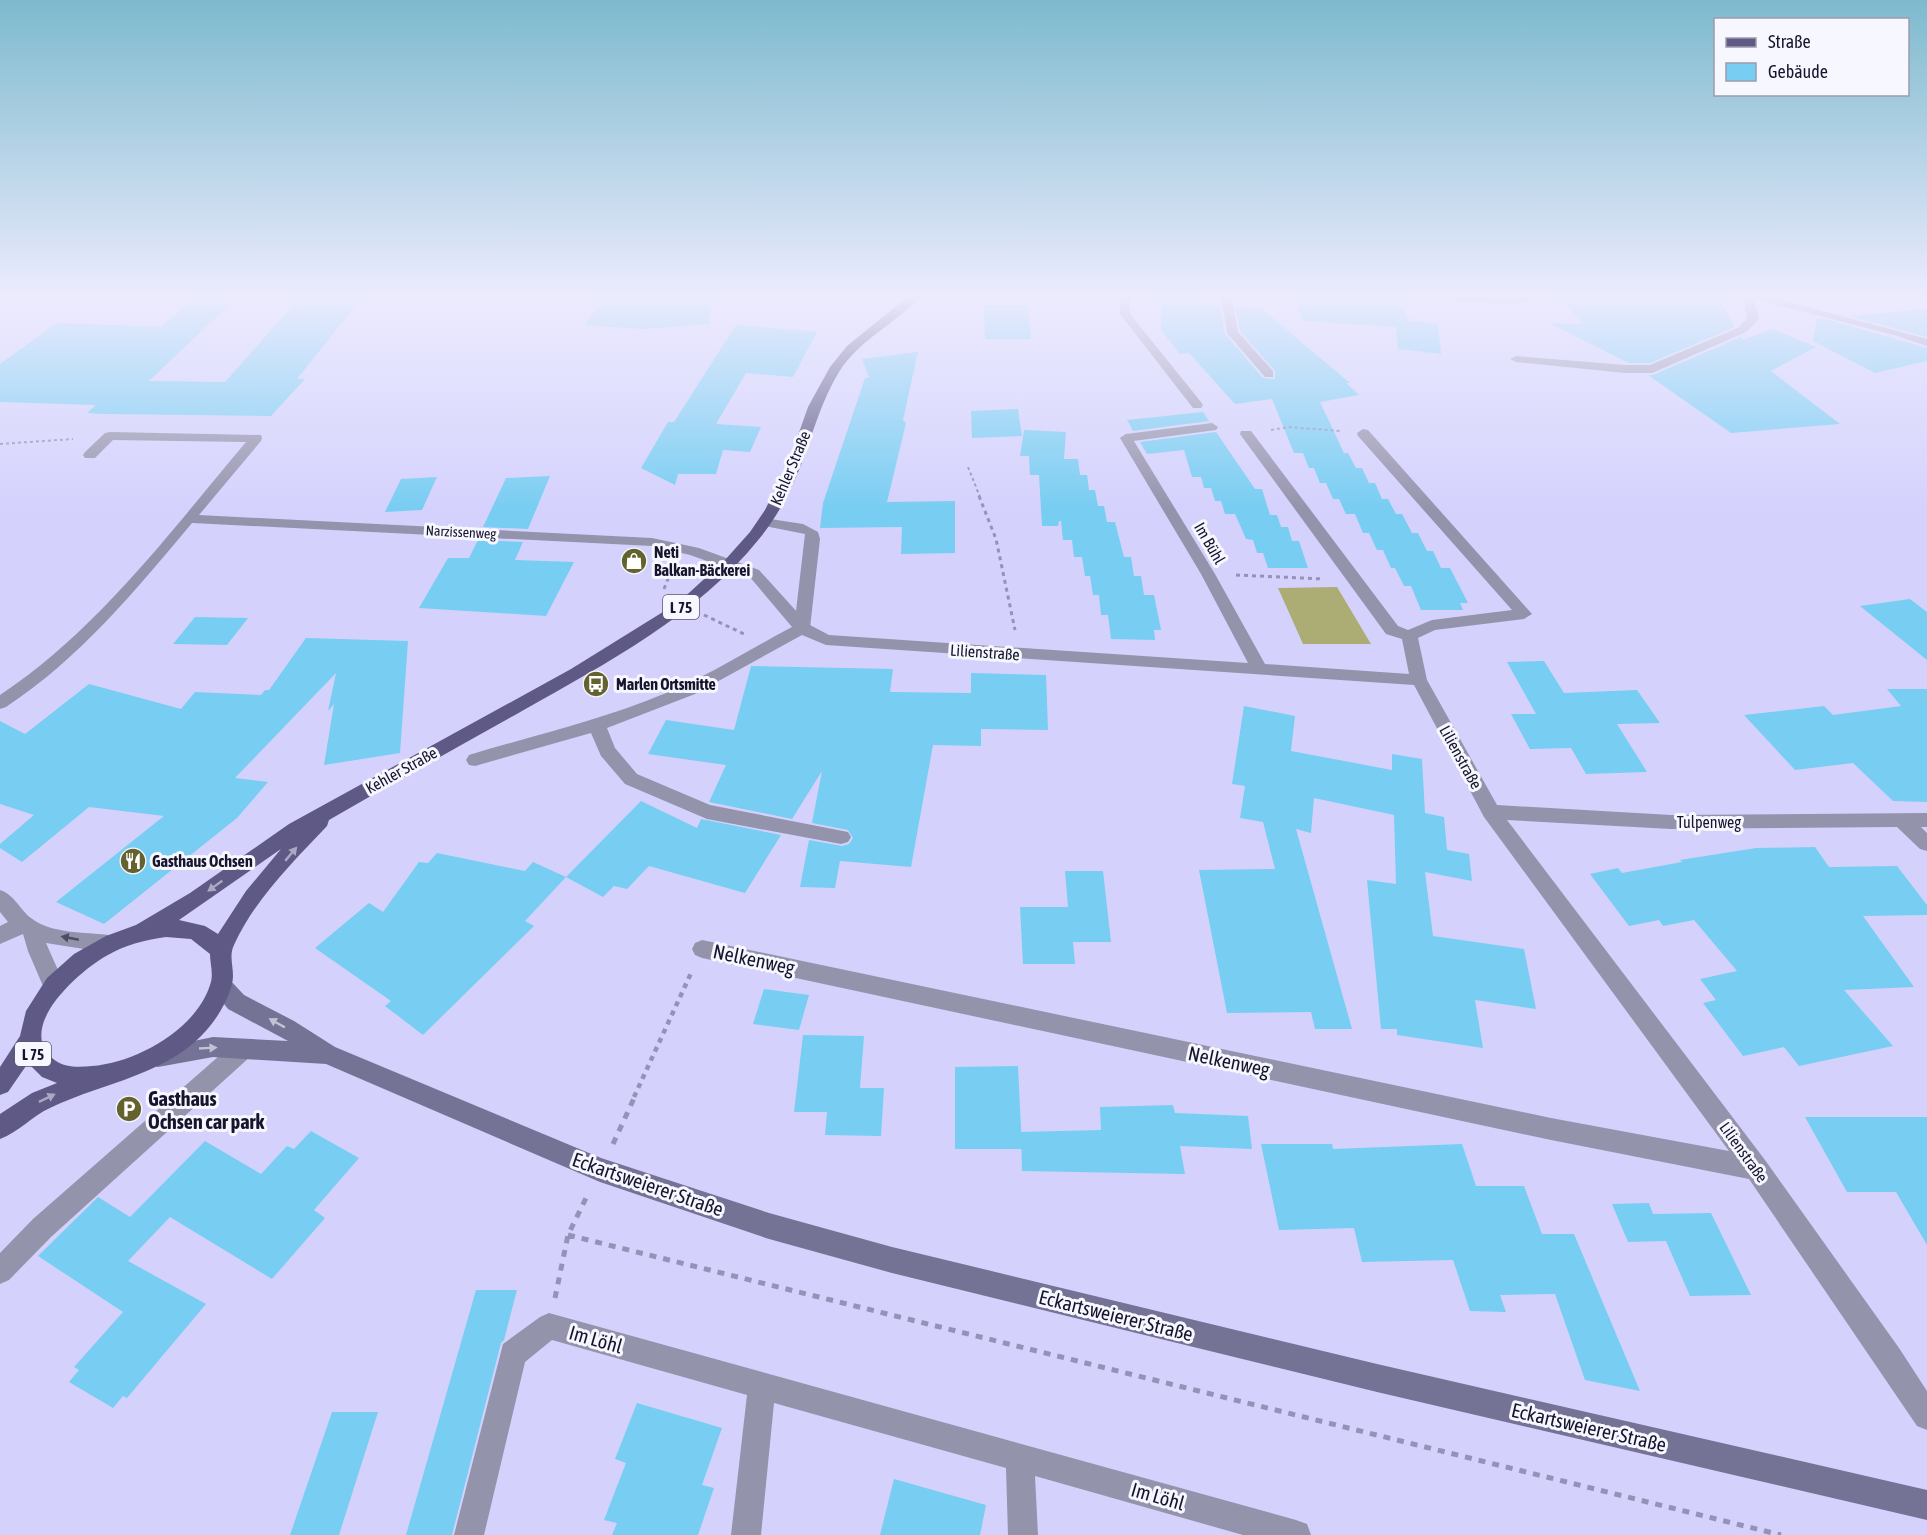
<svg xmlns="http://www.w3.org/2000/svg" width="1927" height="1535" font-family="'Asap Condensed',sans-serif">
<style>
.green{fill:#acac75}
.building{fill:#77cdf2}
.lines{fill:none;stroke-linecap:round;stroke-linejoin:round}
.path-far3{stroke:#9492b7;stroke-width:2;stroke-dasharray:3 3;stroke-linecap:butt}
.path-far2{stroke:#9492b7;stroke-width:3;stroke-dasharray:4 4;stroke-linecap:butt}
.path-far1{stroke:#9492b7;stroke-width:4.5;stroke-dasharray:5 5;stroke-linecap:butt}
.path{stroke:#9492b7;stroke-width:5;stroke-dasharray:7 7;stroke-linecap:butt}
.lane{fill:#9493ac;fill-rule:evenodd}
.street{fill:#9493ac;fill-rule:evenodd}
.secondary{fill:#747295;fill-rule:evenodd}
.primary{fill:#5e5a85;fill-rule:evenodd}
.oneway{fill:#aaa8c2}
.oneway2{fill:#4f4d66}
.oneway3{fill:#c3c2d5}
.labels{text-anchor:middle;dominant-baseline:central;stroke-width:6;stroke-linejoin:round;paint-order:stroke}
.far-street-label{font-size:14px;fill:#17142d;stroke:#f7f7ff}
.shield{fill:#f7f7ff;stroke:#5a586c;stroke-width:1.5}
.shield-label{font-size:15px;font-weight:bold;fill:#17142d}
.street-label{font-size:16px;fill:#17142d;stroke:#f7f7ff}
.poi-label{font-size:16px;font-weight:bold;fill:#17142d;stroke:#f7f7ff;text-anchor:start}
.near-street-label{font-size:20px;fill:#17142d;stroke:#f7f7ff}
.near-poi-label{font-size:20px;font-weight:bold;fill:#17142d;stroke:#f7f7ff;text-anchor:start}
</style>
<rect width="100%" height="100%" fill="#d4d2fd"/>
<path class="green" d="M1337,587L1371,644H1303L1278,588Z"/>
<path class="building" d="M315,295H364L297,379H305L271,416L103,414L87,413L96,405L0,402V364L57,323L161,327L189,302H232L149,381L225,382L296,302H305Z
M607,295H713L709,324L644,329L585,325Z
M1161,295H1197V303L1220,306L1225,334L1263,378L1275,379V371L1240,331L1235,307L1261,308L1350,383H1346L1359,395L1320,402L1344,453H1348L1356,468H1362L1369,483H1375L1382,499H1388L1396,514H1402L1412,533H1418L1427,551H1433L1441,568H1450L1468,603H1460L1463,610H1421L1411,586H1404L1395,568H1391L1383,550H1377L1369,533H1363L1355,514H1346L1339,499H1333L1326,483H1320L1314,468H1309L1303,453H1294L1272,399L1235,404L1189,353L1180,354L1161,330Z
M1296,295H1393L1410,321L1438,324L1441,354L1398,349L1396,327L1302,321Z
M1556,295H1716L1735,327L1650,363H1629L1549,323L1583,324Z
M984,305H1028L1031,339H985Z
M1927,309V337L1849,316Z
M1821,318L1927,348V361L1875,373L1813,341L1817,319Z
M736,325L817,332L793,377L746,373L716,424L761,427L750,452L723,450L716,474H678L675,485L641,468L668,422H674Z
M1772,329L1816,347L1771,371L1840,424L1731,433L1648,375H1653L1741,337L1743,340Z
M918,352L903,420L906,423L887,502L955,501V553L901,554L902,527L820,528L823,503L865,378L869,377L862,359Z
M1018,409L1022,436L972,438L971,411Z
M1203,412L1209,421L1133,431L1127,420Z
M1024,430L1066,432L1064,459H1078L1080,475H1087L1089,490H1095L1098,506H1104L1107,522H1115L1124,557H1131L1134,576H1141L1144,595H1154L1161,630H1154L1155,640L1111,639L1108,615H1101L1099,595H1093L1090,576H1085L1082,557H1074L1072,540H1063L1061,521H1059L1058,526H1042L1039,475H1030L1029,456H1020Z
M1216,432L1255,489H1262L1270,515H1277L1281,527H1288L1292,541H1299L1308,568H1268L1263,553H1257L1253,540L1246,539L1235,514H1225L1221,501H1215L1211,488H1204L1201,477H1192L1184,450L1147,454L1140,442Z
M550,476L528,529L483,527L506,478Z
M437,477L422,510L385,512L401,479Z
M478,540L523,542L515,560L574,562L546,616L419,608L448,558H469Z
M1910,599L1927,612V660L1860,606Z
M195,617L248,618L227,645L173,644Z
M306,638L408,641L400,753L324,765L334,704L328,711L336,673L235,778L268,782L237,818L104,924L56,902L164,816L89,807L22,862L0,848V844L34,815L0,804V721L25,734L89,684L181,709L195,692L261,695L265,690H269Z
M1544,661L1564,693L1637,690L1660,723L1617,724L1647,772L1586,774L1571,748L1530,749L1511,714H1536L1507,662Z
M751,666L893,669L890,692L971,693V673L1046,675L1048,730L981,729V746L933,745L911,867L840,861L835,888L800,887L809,840L842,846L849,844L853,838L848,830L812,823L822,771L792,819L709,802L726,765L648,754L666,720L734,730Z
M1887,689H1927V802L1893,801L1853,763L1795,770L1744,715L1824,706L1833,715L1901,706Z
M1244,706L1295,716L1291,751L1392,770V754L1422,759L1425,813L1444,817L1447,850L1469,854L1472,881L1425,872L1433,936L1524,949L1536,1009L1475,1000L1483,1048L1397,1035V1029H1381L1367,880L1396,884L1394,815L1314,798L1311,833L1296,829L1352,1029H1315L1311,1012L1227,1013L1199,870L1275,869L1263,822L1240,818L1245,786L1232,784Z
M641,801L697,828L701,819L781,835L745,893L649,866L627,889L614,886L603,897L566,877Z
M1815,847L1829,867L1897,866L1927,905V915L1863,916L1914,987L1844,990L1893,1046L1799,1066L1784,1047L1743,1056L1703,1003L1716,1000L1700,979L1737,971L1694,920L1663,926L1659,920L1629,926L1590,874L1618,868L1622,873L1682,862L1680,860L1756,848Z
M437,853L525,871L533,862L566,877L525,921L534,926L423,1035L385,1006L391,1001L315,948L369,903L383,912L419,862L428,863Z
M1065,871H1103L1111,942H1073L1075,964H1023L1020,907H1068Z
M764,989L809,995L799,1030L753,1024Z
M803,1035L864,1036L860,1088H884L881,1136L825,1135L827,1112H794Z
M1018,1066L1022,1149H955V1067Z
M1173,1105L1175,1113L1248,1116L1252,1149L1180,1146L1185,1174L1022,1171L1021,1132L1101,1130L1100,1107Z
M1805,1117H1927V1245L1896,1192H1847Z
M311,1131L359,1158L314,1210L325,1218L272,1279L170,1217L128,1261L206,1304L127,1398L123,1396L113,1408L69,1382L79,1370L74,1367L123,1312L38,1256L98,1197L130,1217L205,1141L261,1174L287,1146L294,1149Z
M1261,1144H1332L1333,1149L1462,1144L1476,1186H1524L1542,1234H1574L1640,1391L1585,1380L1555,1294L1500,1295L1506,1312L1470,1311L1453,1260L1362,1262L1354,1228L1279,1230Z
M1649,1203L1653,1214L1711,1213L1751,1295L1690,1296L1666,1241L1628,1242L1612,1204Z
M476,1290H517L504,1340L501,1343L452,1535H406Z
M637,1403L722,1428L702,1485L714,1488L698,1535H612L617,1523L604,1520L626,1463L615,1459Z
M332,1412H378L339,1535H290Z
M894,1479L986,1505L980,1535H880Z"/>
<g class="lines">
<path class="path-far3" d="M1271,430L1288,427L1341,431
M0,444L73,439
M968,467L980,497"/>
<path class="path-far2" d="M979,496L996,539L1015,630
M1236,575L1324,579
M664,589L671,571L669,568
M704,615L744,634"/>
<path class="path-far1" d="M634,1097L692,971"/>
<path class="path" d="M613,1144L635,1096
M568,1235L1781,1535
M555,1298L568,1235L588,1194"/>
<path class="lane" d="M1212,423L1218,427L1216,430L1126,442L1120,438L1126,434Z
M764,518L803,524L818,532L820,539L810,628L808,632L802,633L794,628L805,534L759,525L757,522Z"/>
<path class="street" d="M1119,295H1129L1130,314L1201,402L1203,405L1201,408H1193L1120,314Z
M1221,295H1231L1238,332L1273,371V377H1265L1227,333Z
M1525,295H1535L1533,300L1515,304L1456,302L1451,299L1456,296L1515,298Z
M1743,295H1763L1927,339V346L1894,335L1754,299L1759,319L1746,332L1652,373H1625L1516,362L1510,359L1516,356L1625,365H1650L1738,328L1747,318Z
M1363,429L1368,430L1532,614L1524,619L1435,630L1418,638L1427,680L1497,805L1671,815L1927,813V827H1921L1927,833V851L1920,849L1897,827L1671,829L1507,820L1765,1160L1899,1348L1927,1391V1430L1917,1426L1749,1179L1551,1140L702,958L695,955L692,949L695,943L702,940L1551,1118L1729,1151L1484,817L1414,685L826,645L802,635L695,694L607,728L615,748L637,774L710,805L848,832L851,837L848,842L841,844L707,819L625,784L601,756L591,733L475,766L469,765L466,760L469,755C535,735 602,720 666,693C710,675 750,649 792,627L749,576L690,555L652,546L192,523C135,591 80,658 6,707L0,709V695C98,630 171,531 246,442L113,440L95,458H85L83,455L85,452L105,433L110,432L261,435L262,438L261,441L199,515L652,538L699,548L759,570L808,624L829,635L1248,663L1201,574L1120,438L1126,434L1132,438L1215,574L1265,664L1409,674L1402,639L1386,634L1240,434L1241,431H1251L1398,626L1408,630L1432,620L1512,610L1358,436L1357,433Z
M0,890C14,894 20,910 31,918C51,934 85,932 109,935L116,938L119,944L116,950L109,953L46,943L65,986L62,993L54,995L46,993L28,951L23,934L0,944V926L8,922L0,912Z
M243,1039L251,1042L254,1049L251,1056L51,1237L9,1280L0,1284V1253L33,1219L235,1042Z
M549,1313L1296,1520L1307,1524L1311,1535H1243L1035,1476L1038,1535H1008L1006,1468L774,1403L761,1535H731L747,1395L552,1340L525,1362L484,1535H454L503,1344L540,1317Z"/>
<path class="secondary" d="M221,977L229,979L244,995L294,1021L335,1047L601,1158L769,1213L892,1247L1377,1364L1927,1490V1520L1377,1392L892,1273L769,1239L600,1182L326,1064L213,1057L158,1067L150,1064L147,1057L150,1050L213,1037L288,1041L228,1009L210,986L213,979Z"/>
<path class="primary" d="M910,295H921C897,324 859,339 839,372C822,400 814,429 803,460C793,487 778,516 759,539C698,615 607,663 522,711C458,747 393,783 329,820L327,826C293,862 255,899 234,945C229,955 233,965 233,976C233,987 226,1001 221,1010C184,1074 110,1079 50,1108C32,1116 19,1132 0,1139V1114L32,1093L57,1083L42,1077L28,1063L8,1092L0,1095V1067L20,1036L26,1011L47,978L74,954L106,936L136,925L190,893L289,824L571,669L679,602L725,560L750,532L765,510L789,461L808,407L830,367L847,346ZM281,849L246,891L218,934L205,926L179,920ZM166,937L191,939L210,954C210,964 214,975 210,985C196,1030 135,1063 92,1066C80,1067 66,1068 56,1061C12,1030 78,972 106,956C125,945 144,940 166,937Z"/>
</g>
<defs><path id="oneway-solid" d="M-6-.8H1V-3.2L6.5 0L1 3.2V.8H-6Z" transform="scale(1.5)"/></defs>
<g class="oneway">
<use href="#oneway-solid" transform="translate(291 854) rotate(-50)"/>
<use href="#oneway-solid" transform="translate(215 886) rotate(144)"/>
<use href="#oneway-solid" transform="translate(47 1098) rotate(-26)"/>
</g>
<use class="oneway2" href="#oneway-solid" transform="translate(70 938) rotate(-169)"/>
<g class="oneway3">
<use href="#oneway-solid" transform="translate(277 1023) rotate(-151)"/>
<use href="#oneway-solid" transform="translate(208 1048) rotate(-3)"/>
</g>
<linearGradient id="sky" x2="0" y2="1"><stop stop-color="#7dbace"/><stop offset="0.58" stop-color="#ecebfe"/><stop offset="1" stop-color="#ecebfe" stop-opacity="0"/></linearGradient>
<rect width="1927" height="510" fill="url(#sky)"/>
<defs>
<g id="shop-disc" transform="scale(1.35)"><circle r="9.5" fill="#646330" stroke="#f7f7ff"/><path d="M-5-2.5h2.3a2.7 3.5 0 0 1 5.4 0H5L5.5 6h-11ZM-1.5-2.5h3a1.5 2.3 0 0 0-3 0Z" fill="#fff"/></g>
<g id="bus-disc" transform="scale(1.35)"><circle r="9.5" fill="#646330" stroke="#f7f7ff"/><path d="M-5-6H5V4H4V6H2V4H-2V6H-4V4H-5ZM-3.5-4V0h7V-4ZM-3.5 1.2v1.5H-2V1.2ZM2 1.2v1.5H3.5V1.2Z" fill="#fff"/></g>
<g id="restaurant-disc" transform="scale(1.35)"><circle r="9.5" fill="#646330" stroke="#f7f7ff"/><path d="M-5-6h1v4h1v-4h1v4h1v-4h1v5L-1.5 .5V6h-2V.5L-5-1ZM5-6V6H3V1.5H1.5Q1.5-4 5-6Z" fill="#fff"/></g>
<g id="parking-disc" transform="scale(1.35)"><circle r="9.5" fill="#646330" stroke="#f7f7ff"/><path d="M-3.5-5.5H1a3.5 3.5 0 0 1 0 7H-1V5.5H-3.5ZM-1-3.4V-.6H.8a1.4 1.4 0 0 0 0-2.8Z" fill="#fff"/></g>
</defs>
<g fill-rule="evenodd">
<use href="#shop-disc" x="634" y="561"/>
<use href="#bus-disc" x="596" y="684"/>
<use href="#restaurant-disc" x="133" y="861"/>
<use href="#parking-disc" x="129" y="1109"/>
</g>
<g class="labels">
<g class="far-street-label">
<text transform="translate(461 532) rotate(3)">Narzissenweg</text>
</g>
<g class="shield">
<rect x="663" y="595" width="36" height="24" rx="4.5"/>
<rect x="15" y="1042" width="36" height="24" rx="4.5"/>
</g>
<g class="shield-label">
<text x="681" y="607">L 75</text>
<text x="33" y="1054">L 75</text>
</g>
<g class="street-label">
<text transform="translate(790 468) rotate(-67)">Kehler Straße</text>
<text transform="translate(1210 543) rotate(60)">Im Bühl</text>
<text transform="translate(985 652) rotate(4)">Lilienstraße</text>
<text transform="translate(1461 757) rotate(61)">Lilienstraße</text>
<text transform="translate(401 770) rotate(-29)">Kehler Straße</text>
<text x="1709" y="822">Tulpenweg</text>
<text transform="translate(1744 1152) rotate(54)">Lilienstraße</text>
</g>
<g class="poi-label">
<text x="654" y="552">Neti<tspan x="654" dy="18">Balkan-Bäckerei</tspan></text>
<text x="616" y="684">Marlen Ortsmitte</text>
<text x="152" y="861">Gasthaus Ochsen</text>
</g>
<g class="near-street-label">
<text transform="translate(754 959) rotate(12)">Nelkenweg</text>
<text transform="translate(1229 1061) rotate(12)">Nelkenweg</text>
<text transform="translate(648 1184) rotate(19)">Eckartsweierer Straße</text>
<text transform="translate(1116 1315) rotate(14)">Eckartsweierer Straße</text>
<text transform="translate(596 1339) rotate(16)">Im Löhl</text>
<text transform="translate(1589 1427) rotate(13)">Eckartsweierer Straße</text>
<text transform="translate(1158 1496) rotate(16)">Im Löhl</text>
</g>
<g class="near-poi-label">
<text x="148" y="1098">Gasthaus<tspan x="148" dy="23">Ochsen car park</tspan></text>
</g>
</g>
<rect x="1714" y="18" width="195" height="78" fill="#f7f7ff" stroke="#9d9cab" stroke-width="1.5"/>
<rect x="1726" y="38" width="30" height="9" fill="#5e5a85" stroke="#9d9cab" stroke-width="1.5"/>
<text x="1768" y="48" font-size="18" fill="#17142d">Straße</text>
<rect x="1726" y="63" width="30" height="18" fill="#77cdf2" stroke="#9d9cab" stroke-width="1.5"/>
<text x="1768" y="78" font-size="18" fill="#17142d">Gebäude</text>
</svg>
